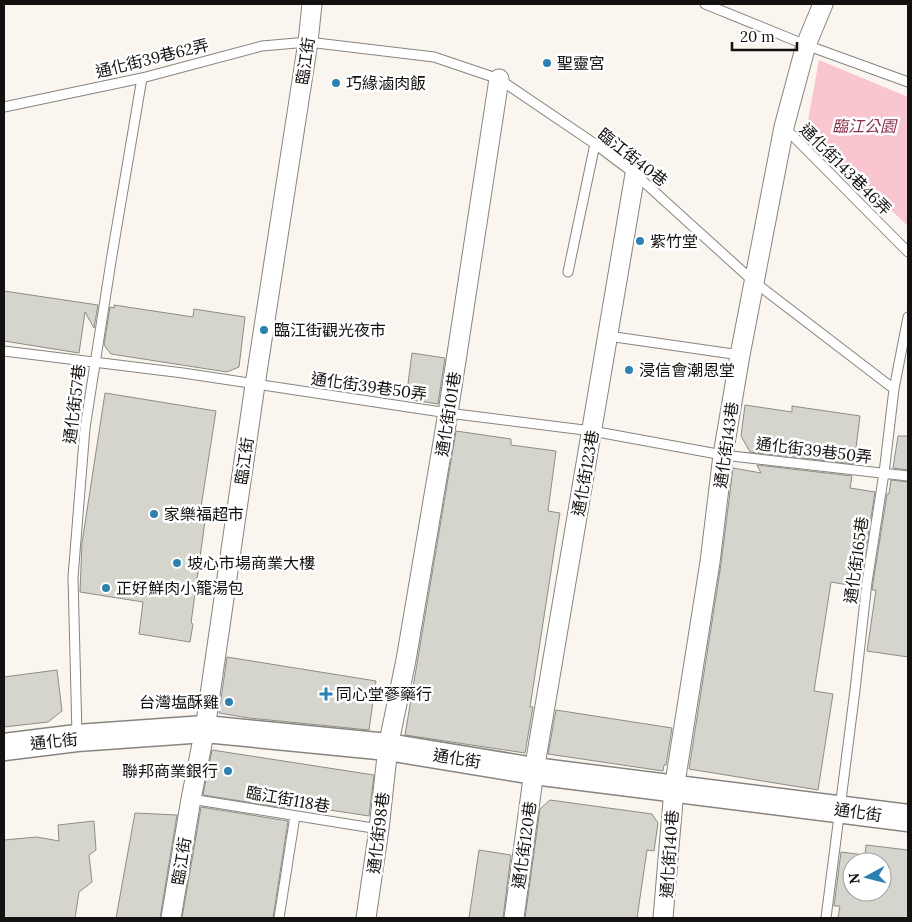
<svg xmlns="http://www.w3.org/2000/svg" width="912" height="922" font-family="Lora,'Noto Sans TC',serif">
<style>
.green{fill:#f9c6d0}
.building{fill:#d5d5ce;stroke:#8d8d87;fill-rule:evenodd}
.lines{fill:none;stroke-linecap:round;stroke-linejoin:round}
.lane-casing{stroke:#88847f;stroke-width:11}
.street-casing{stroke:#88847f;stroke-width:21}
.secondary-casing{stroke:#88847f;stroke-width:29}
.lane{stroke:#fff;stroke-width:9}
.street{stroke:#fff;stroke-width:19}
.secondary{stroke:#fff;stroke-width:26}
.poi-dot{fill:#2d81b1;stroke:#fff;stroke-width:2}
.labels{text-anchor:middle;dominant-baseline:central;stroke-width:5;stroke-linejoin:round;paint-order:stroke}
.street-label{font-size:16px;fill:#131210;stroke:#fff}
.poi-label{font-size:16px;fill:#131210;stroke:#fff;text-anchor:start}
.park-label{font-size:16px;font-style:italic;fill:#872f48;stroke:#fff}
</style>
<rect width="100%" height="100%" fill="#faf5ef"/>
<path class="green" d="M819,60L908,97V226L806,131Z"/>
<path class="building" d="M4,291L98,305L94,328L85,312L79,353L4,341Z
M114,305L193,317L194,309L245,317L239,367L227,372L111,354L104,345L110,307L114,308Z
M412,353L445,358L438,404L406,399Z
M105,393L216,411L199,520L205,521L191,623L193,624L190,642L139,634L143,602L80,592L82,543Z
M745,405L792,412V406L860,416L854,464L750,452L741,436Z
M456,431L511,439V445L556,451L548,511L560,513L530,707H533L525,753L405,735Z
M898,436H908V470L893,468Z
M757,465L852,476L850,488L875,492L860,587L831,582L814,691L833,694L818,790L689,769L721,564L733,468L761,473Z
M891,480L908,482V657L867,651L876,590H872L873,583L887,494H889Z
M227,657L376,681L369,730L249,718L219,713Z
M57,670L62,711L48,722L4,727V677Z
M556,710L672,728L666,765H664L663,771L548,754Z
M212,750L374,775L369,816L291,804L290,809L203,795Z
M550,800L652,814L658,823L654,851L647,850L637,918H525L540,809Z
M201,807L288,821L273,918H182Z
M135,813L177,815L160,918H116Z
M94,821L96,850L89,855L92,882L79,892L75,918H4V840L37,837L59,841L58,825Z
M866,845L908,850V918H838L840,906H834L841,852L865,855ZM852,862H882V892H852Z
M479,850L511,855L503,918H469Z"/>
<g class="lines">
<g class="lane-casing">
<path id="lane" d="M705,4L806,45L908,82
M4,107L142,78L262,46L308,42L434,57L499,79L595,144L635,174L753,281L894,389
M784,127L908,252
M568,272L595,144
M608,336L740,355
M4,351L183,373L448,413L592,431L723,455L908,476
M77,735L73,577L85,428L112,255L142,78
M191,799L379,829
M279,918L295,816
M826,918L855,690L867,582L884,473L894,389L908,317"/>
</g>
<g class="street-casing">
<path id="street" d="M171,918L191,799L205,729L255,385L308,42L312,4
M366,918L379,829L388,747L406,660L448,413L499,79
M514,918L534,771L635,174
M663,918L674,789L710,562L723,455L740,355L784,127L806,45L823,4"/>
</g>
<g class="secondary-casing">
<path id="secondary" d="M4,747L77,738L205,729L388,747L534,771L908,818"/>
</g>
<use href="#lane" class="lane"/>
<use href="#street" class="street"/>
<use href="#secondary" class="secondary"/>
</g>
<g class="poi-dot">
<circle cx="547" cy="63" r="5"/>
<circle cx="336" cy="83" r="5"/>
<circle cx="640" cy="241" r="5"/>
<circle cx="264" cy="330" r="5"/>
<circle cx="629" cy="370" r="5"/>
<circle cx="154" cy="514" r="5"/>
<circle cx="177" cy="563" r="5"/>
<circle cx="106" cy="588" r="5"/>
<path d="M323.5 686.5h5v5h5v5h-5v5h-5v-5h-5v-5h5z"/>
<circle cx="229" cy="702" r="5"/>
<circle cx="228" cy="771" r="5"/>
</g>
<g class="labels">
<g class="street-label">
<text transform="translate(152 58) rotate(-14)">通化街39巷62弄</text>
<text transform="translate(305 61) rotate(-82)">臨江街</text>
<text transform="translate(633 157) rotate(38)">臨江街40巷</text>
<text transform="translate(846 169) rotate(45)">通化街143巷46弄</text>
<text transform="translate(369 386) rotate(8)">通化街39巷50弄</text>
<text transform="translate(74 404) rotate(-83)">通化街57巷</text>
<text transform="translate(448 414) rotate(-81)">通化街101巷</text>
<text transform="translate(726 445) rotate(-82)">通化街143巷</text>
<text transform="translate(814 450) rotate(7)">通化街39巷50弄</text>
<text transform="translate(244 461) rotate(-82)">臨江街</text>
<text transform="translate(585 473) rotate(-80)">通化街123巷</text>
<text transform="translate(856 560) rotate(-82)">通化街165巷</text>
<text transform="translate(54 741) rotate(-6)">通化街</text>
<text transform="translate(457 758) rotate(9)">通化街</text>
<text transform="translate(288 799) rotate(10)">臨江街118巷</text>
<text transform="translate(858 812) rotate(8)">通化街</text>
<text transform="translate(378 833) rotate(-83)">通化街98巷</text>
<text transform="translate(524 845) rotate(-82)">通化街120巷</text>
<text transform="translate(669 854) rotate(-86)">通化街140巷</text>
<text transform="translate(181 861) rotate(-81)">臨江街</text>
</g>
<g class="poi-label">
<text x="557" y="63">聖靈宮</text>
<text x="346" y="83">巧緣滷肉飯</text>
<text x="650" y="241">紫竹堂</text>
<text x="274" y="330">臨江街觀光夜市</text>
<text x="639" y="370">浸信會潮恩堂</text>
<text x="164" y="514">家樂福超市</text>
<text x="187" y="563">坡心市場商業大樓</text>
<text x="116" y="588">正好鮮肉小籠湯包</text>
<text x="336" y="694">同心堂蔘藥行</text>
<text x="219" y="702" text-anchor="end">台灣塩酥雞</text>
<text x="218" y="771" text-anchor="end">聯邦商業銀行</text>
</g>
<g class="park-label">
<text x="864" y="126">臨江公園</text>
</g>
</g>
<rect width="912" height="922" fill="none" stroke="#131210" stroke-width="10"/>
<g transform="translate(867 877) rotate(263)"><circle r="24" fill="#ffffff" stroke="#a1a09f"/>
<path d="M0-4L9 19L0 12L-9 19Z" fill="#2d81b1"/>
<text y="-8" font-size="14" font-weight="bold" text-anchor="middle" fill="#131210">N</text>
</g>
<path d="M732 42v8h65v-8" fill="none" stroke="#131210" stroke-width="2.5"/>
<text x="740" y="42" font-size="15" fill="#131210" stroke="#ffffff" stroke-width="4" paint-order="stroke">20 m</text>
</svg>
